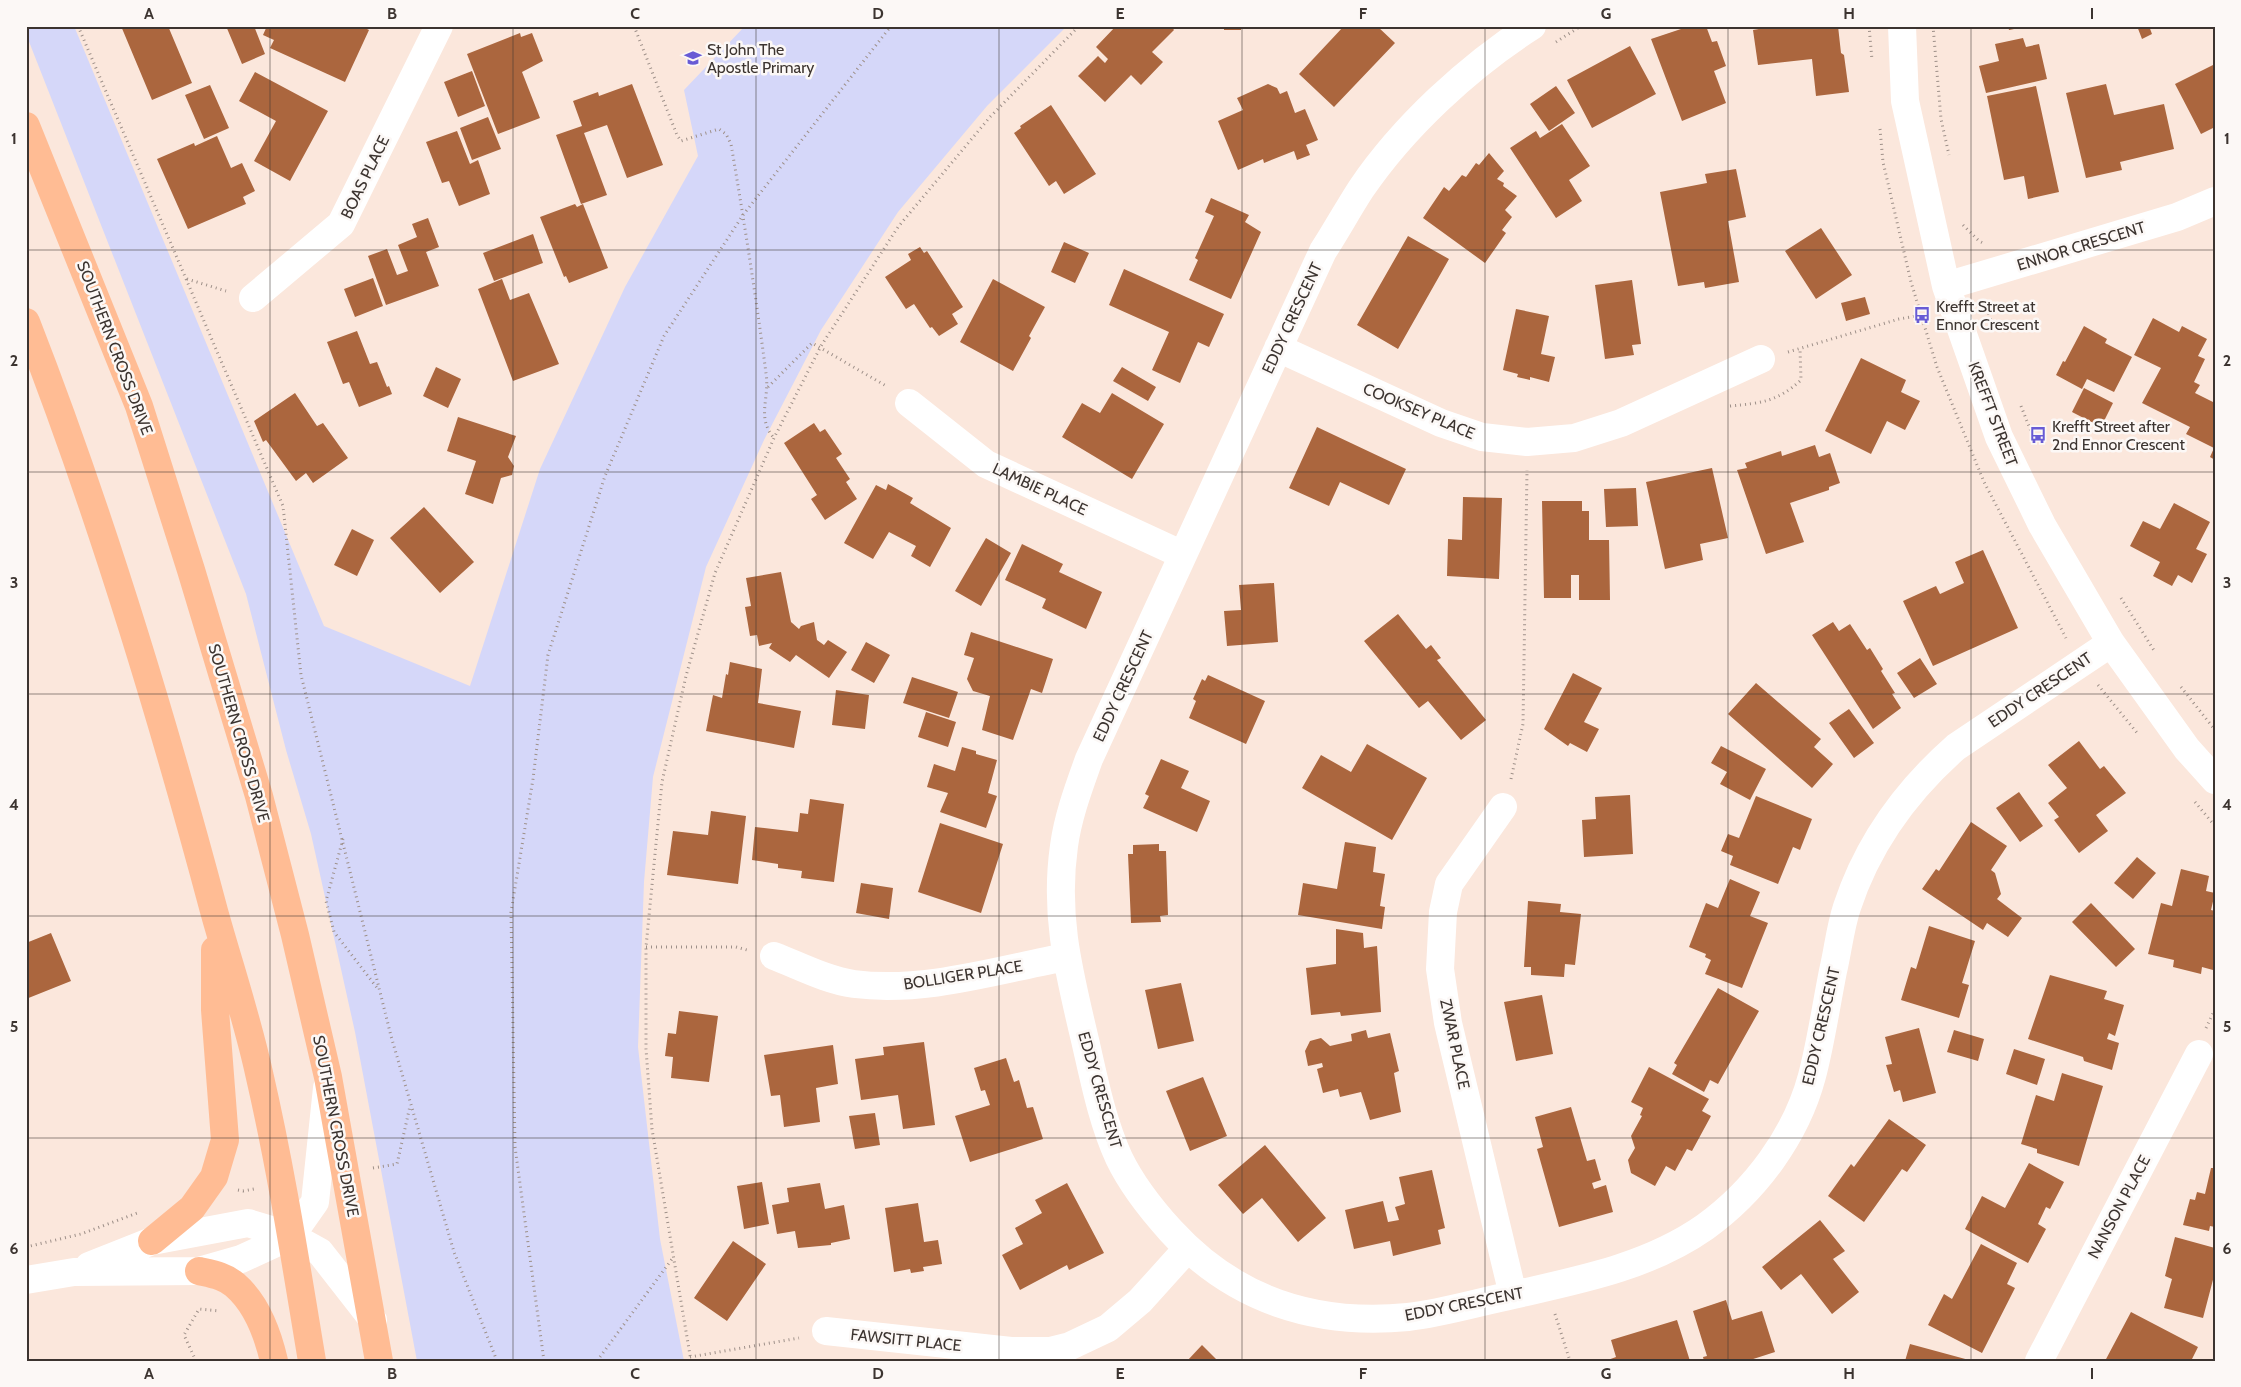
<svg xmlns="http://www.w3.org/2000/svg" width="2241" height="1387" font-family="Cabin,sans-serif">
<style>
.green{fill:#d5d7f9}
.building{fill:#ab663e}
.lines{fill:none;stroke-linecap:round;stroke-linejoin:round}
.path{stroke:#9e9089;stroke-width:3;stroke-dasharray:1 4;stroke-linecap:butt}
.minor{stroke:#fff;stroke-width:28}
.major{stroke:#ffbc94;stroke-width:28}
.grid{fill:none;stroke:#3c3430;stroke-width:1;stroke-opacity:0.55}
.labels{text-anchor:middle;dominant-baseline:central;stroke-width:5;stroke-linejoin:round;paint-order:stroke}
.poi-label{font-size:16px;fill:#3c3430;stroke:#fcf8f6;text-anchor:start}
.street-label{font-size:16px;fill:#3c3430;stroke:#fcf8f6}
.neatline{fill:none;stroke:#3c3430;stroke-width:2}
.grid-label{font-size:16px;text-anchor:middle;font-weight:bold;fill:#3c3430}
</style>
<rect width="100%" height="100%" fill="#fbe7dc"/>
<path class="green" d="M26,26H74L324,626L470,686L540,469L625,287L698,156L684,90L745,26H1067L987,106L898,212L821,330L764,440L706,567L653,777L644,882L638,1047L660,1239L684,1361H417L355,1032L311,834L286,750L246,594L26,34Z"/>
<path class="building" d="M121,26H168L192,83L152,100Z
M226,26H254L265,54L242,64Z
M267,26L278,29L279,26H361L369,30L345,82L270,48L274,40L263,35Z
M1116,26H1171L1174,30L1152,52L1163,62L1141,85L1131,75L1105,102L1078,76L1098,56L1105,63L1108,59L1096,47Z
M1224,26H1241V30H1224Z
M1344,26H1377L1395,43L1334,107L1299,74Z
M1690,26H1706L1712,42L1717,41L1726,66L1714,71L1726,103L1682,121L1651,39Z
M1776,26H1838L1841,53L1844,55L1849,92L1816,96L1812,59L1758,65L1753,30Z
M2008,26H2024V27L2009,30Z
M2137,26H2149L2152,34L2142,39Z
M520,33L521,37L532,33L543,61L522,72L540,118L498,134L467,54Z
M2023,38L2026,47L2039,44L2047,79L1986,93L1979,66L1999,61L1995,44Z
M1630,46L1656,94L1592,128L1567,80Z
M2215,64V127L2201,134L2175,84Z
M472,71L485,106L458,117L444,82Z
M255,72L328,111L290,181L254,161L276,121L239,101Z
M632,84L663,165L627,178L607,125L584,133L607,195L581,204L556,135L582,126L573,101L598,92L599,96Z
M1268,84L1277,88L1280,94L1287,91L1295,113L1305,109L1318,140L1306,145L1310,155L1297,160L1294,151L1264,163L1263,159L1238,170L1218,121L1243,110L1237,98Z
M2106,84L2114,115L2164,104L2174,149L2120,162L2122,170L2086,178L2066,93Z
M210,85L229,128L204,139L185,95Z
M1556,86L1575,113L1549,131L1530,104Z
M2036,86L2059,192L2028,199L2024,176L2004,180L1987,96Z
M1051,105L1096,174L1064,194L1056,181L1049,186L1014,133L1021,128L1020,126Z
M488,117L501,149L472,160L460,128Z
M1562,124L1590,166L1569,180L1582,201L1556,218L1510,148L1536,131L1540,138Z
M457,131L470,164L478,160L490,194L459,206L449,181L442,183L426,142Z
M217,136L231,168L242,163L255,191L243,197L246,204L188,229L157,159L194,143L195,146Z
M1489,153L1504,171L1497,179L1504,183L1503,186L1517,196L1505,210L1512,217L1502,230L1506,233L1485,263L1423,218L1444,187L1449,191L1462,175L1466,177L1476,163L1479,165Z
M1736,169L1746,217L1728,221L1739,282L1705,288L1704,282L1678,286L1660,192L1707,183L1705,174Z
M1211,198L1249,215L1245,222L1261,232L1231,299L1189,280L1198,260L1195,258L1214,216L1205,212Z
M575,204L577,207L583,204L608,268L569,283L566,276L564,277L540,217Z
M428,218L439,247L426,252L439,286L386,305L368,256L387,249L397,275L408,271L398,245L417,237L412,224Z
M1821,228L1852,275L1816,299L1785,251Z
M533,234L543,263L494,281L483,253Z
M1408,236L1449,259L1398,349L1357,325Z
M1064,242L1089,253L1075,283L1051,272Z
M920,247L924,253L927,251L963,307L952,314L958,324L939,336L932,327L930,328L914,304L906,309L885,277L911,260L908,254Z
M1124,269L1224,314L1209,347L1198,342L1180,383L1152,370L1169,332L1109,305Z
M373,278L383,306L355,317L344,289Z
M502,279L510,300L529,293L559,364L513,381L478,289Z
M993,279L1045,307L1029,336L1031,338L1013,371L960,342Z
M1632,280L1641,344L1632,345L1634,355L1605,359L1595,285Z
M1865,297L1870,314L1846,321L1841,303Z
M1516,309L1549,316L1541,354L1555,357L1549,382L1530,377V380L1517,377L1518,374L1503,370Z
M2153,318L2179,332L2182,326L2207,339L2198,356L2205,359L2194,382L2200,385L2195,393L2215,403V460L2210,457L2214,448L2186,434L2190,427L2142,403L2161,368L2134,355Z
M2084,326L2107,339L2105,343L2132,357L2114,392L2087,379L2082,389L2056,375L2063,361L2065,362Z
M357,331L370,364L377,362L387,387L389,386L392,394L359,407L349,382L343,384L327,342Z
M1861,358L1906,380L1901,392L1920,401L1905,430L1887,421L1871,454L1825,431Z
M436,367L461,379L448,408L423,396Z
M1122,367L1156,387L1148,401L1113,381Z
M2084,388L2113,403L2101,427L2072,412Z
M295,393L317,426L323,423L348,458L313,483L306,473L296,481L266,440L263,442L254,421Z
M1112,393L1164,424L1132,479L1062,437L1082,403L1100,413Z
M458,417L516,436L508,457L514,466L512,475L501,478L493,504L465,494L476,461L447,451Z
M814,423L820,432L825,429L842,454L836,458L850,479L846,482L857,499L825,520L811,499L817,495L784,443Z
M1317,427L1406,469L1389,505L1340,482L1329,506L1289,488Z
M1815,445L1819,457L1830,453L1840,483L1829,487V490L1790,503L1804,542L1766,554L1737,470L1747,468L1745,463L1781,451L1782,456Z
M1712,468L1728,538L1700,544L1703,560L1665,569L1646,482Z
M888,484L913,498L910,503L951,528L930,567L911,556L916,546L889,532L873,559L844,543L876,485L886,490Z
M1636,488L1638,526L1606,527L1604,489Z
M1463,497L1502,498L1499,579L1447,576L1448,539L1462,540Z
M1542,501H1582V511H1589V540H1609L1610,600H1579V575H1571V598H1544Z
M2174,503L2210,522L2196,549L2207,554L2192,583L2178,575L2172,586L2153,576L2160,562L2130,546L2143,521L2160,529Z
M424,507L474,562L440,593L390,538Z
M352,529L374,540L357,576L334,565Z
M986,538L1011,553L981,606L955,591Z
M1022,544L1063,564L1059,572L1102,592L1086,629L1042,608L1046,599L1005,580Z
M1983,550L2018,628L1933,666L1903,601L1936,586L1940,594L1964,583L1955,562Z
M781,572L791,622L799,629L801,626L814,622L817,640L824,645L828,640L847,652L829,678L796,655L790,662L769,648L772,643L759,646L757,635L750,636L745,607L751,606L746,578Z
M1274,583L1278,642L1227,646L1224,611L1241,610L1239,585Z
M1398,614L1426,649L1431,645L1441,658L1437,660L1486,720L1461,740L1428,701L1419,708L1364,641Z
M1833,622L1839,631L1850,624L1867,650L1870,648L1883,669L1881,671L1895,693L1892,694L1901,708L1873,729L1812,635Z
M971,632L1053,659L1042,693L1031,689L1013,740L982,730L990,696L973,691L967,679L974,658L964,655Z
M866,642L890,655L874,683L851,670Z
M1920,658L1937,684L1914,698L1897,673Z
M730,662L762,669L758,703L801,711L794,748L706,731L713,695L722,698L726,674L728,675Z
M1573,673L1602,688L1584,722L1599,729L1587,752L1570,743L1568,746L1544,729Z
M1208,675L1265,701L1246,744L1189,718L1196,701L1193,699L1202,679L1205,681Z
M912,677L958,692L949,718L903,703Z
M1756,683L1821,739L1814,747L1833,764L1812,788L1728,714Z
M836,690L869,695L865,729L832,725Z
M1849,709L1874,743L1854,758L1829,723Z
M926,712L956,722L948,747L918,737Z
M2079,741L2100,769L2104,766L2126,793L2096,815L2108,831L2079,853L2054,820L2059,817L2048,803L2067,788L2048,765Z
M1367,744L1427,778L1392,840L1302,788L1321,755L1351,772Z
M1721,746L1766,769L1750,800L1720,784L1727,772L1711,763Z
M962,747L976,751V754L997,760L988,793L997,796L986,828L940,812L948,793L927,787L934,764L955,771Z
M1161,759L1189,771L1181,788L1210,801L1197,832L1143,808L1149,796L1145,794Z
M2019,792L2043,826L2020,842L1996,808Z
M1630,795L1633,854L1584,857L1582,820L1596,819L1595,797Z
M1756,796L1812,819L1800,850L1793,847L1778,884L1730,865L1733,856L1721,851L1728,834L1739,838Z
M810,799L844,804L834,882L801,878L802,871L778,868V864L752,860L755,827L798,832L800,813L808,814Z
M711,811L746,816L738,884L667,875L673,831L708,835Z
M1971,822L2007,846L1991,870L1995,873L2001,894L1997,899L2022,918L2008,937L1987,923L1983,930L1922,889L1936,869L1939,871Z
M940,823L1003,844L981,913L918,892Z
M1345,842L1376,847L1373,872L1385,874L1380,906L1385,907L1382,929L1298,915L1303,883L1337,889Z
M1159,844V851H1166L1168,915L1160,916L1161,922L1131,923L1128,854H1133V845Z
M2137,857L2156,873L2133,899L2114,883Z
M2181,869L2209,876L2206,891L2215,893L2211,910L2215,911V963L2213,970L2202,967L2201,974L2173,967L2174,960L2148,954L2161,903L2172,906Z
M1730,879L1760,892L1750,916L1768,923L1742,988L1705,974L1711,960L1705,957L1706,954L1689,947L1706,903L1718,908Z
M861,883L893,888L889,919L856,913Z
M1528,901L1561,904L1560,912L1581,914L1575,965L1565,964L1564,977L1531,975V967H1524Z
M2091,903L2135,949L2116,967L2072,922Z
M1929,926L1975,941L1962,983L1969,985L1959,1018L1901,1000L1911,967L1916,969Z
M1336,929L1363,933L1364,948L1377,946L1381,1012L1341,1016L1340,1012L1311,1015L1306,968L1336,964Z
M51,933L71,981L26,999V943Z
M2050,975L2107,991L2104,999L2124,1005L2115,1036L2109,1033L2107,1039L2119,1043L2112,1070L2084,1061L2083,1057L2028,1039Z
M1181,983L1194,1041L1158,1049L1145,990Z
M1718,988L1759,1011L1718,1084L1710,1080L1704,1092L1672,1074L1677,1065L1674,1063Z
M1542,995L1553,1054L1516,1061L1504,1002Z
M679,1011L718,1016L709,1082L671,1078L673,1057L665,1056L668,1033L676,1034Z
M1919,1028L1936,1093L1903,1102L1900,1090L1894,1092L1886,1065L1892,1064L1885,1037Z
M1366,1030L1368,1038L1390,1033L1399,1071L1394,1073L1401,1112L1370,1120L1361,1092L1340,1097L1338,1089L1323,1093L1317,1069L1323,1067L1322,1063L1308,1066L1305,1051L1310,1041L1321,1038L1330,1046L1352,1041L1351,1034Z
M1954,1030L1984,1039L1978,1061L1947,1052Z
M924,1042L935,1125L903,1129L898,1095L861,1100L855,1059L884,1055L883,1047Z
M833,1045L838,1084L816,1088L820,1122L784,1127L780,1095L771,1096L764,1055Z
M2014,1049L2045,1059L2037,1085L2006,1074Z
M1006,1058L1014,1082L1019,1080L1027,1108L1033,1107L1043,1139L970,1162L955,1116L990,1105L985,1090L981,1091L974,1068Z
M1649,1067L1709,1099L1702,1111L1711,1116L1692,1151L1687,1149L1675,1171L1666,1166L1655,1186L1631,1173L1628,1160L1635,1148L1631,1136L1642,1116L1640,1115L1643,1108L1631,1102Z
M2062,1073L2103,1086L2079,1166L2037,1153V1149L2021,1144L2036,1095L2054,1101Z
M1203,1077L1227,1136L1190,1151L1166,1091Z
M1571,1107L1587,1161L1595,1159L1601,1180L1592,1183L1594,1189L1606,1185L1613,1212L1559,1227L1537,1149L1543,1147L1535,1117Z
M875,1113L880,1145L855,1149L849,1116Z
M1889,1119L1926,1145L1907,1172L1902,1169L1864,1222L1828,1196L1851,1164L1854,1167Z
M1265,1145L1326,1218L1298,1242L1262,1198L1243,1214L1218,1185Z
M2029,1163L2064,1182L2050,1209L2046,1207L2038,1224L2046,1229L2028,1263L1965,1229L1982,1196L2005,1208Z
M2211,1168H2215V1227L2210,1226L2209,1231L2183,1225L2190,1199L2195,1200L2197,1192L2205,1194Z
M1432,1170L1445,1228L1438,1230L1441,1244L1393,1256L1390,1241L1354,1249L1345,1210L1383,1201L1388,1222L1399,1220L1395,1207L1405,1204L1399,1177Z
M762,1182L769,1224L744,1229L737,1186Z
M820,1183L825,1209L844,1205L850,1239L831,1243V1245L798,1248L795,1231L777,1234L772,1205L789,1202L787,1188Z
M1067,1183L1104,1253L1069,1270L1067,1265L1020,1290L1002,1255L1023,1244L1015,1228L1042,1213L1035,1200Z
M918,1203L924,1242L938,1240L942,1264L923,1267L924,1271L911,1273L910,1269L894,1272L885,1208Z
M1820,1220L1845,1251L1833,1259L1859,1292L1832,1314L1801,1274L1781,1290L1762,1267Z
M2175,1237L2215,1248V1272L2203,1318L2164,1308L2172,1279L2165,1276Z
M733,1241L766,1264L727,1321L694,1298Z
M1981,1244L2017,1263L2007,1284L2015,1288L1982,1353L1928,1325L1944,1294L1952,1299Z
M1726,1300L1732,1320L1762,1311L1775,1352L1747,1361H1704L1703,1357L1707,1356L1693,1311Z
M2131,1312L2198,1347L2191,1361H2105Z
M1677,1320L1690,1361H1605L1616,1357L1611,1340Z
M1910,1344L1969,1360V1361H1905Z
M1202,1345L1218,1361H1187Z"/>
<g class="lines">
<path class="path" d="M78,26L283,506L301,675L391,1036L454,1252L497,1361
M634,26L677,135L681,141L719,129L726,134L731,144C744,220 756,297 766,373C770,399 756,417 774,438
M1869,26L1872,60
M1933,26L1941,119L1949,155
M1556,42L1581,26
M1880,129L1883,162L1911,282L1937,367L1984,482L2066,638
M1963,225L1979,241L1985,244
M187,279L226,291
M1986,304L1992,324
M1788,352L1899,319L1922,315
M768,387L812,343L888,387
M1730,406C1761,403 1777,402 1801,380L1800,349
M2021,406L2034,439
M2121,598L2155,652
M2098,685L2138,734
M2181,687L2215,730
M1511,779L1523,724L1527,470
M2195,802L2215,826
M343,839L326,901L334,932L378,989
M646,947H736L747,950
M2206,1028L2215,1009
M373,1168L397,1164L410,1106
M238,1190L243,1191L254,1189
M26,1247L81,1234L140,1212
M1555,1314L1570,1361
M690,1357L799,1338
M196,1361L184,1335L199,1309L220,1311
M544,1361L515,1147L511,912L533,779L548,655L605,476L664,336L743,215L891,26
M597,1361L672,1259
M691,1361L652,1129L646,1049V947L662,782L686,676L715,573L774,438L821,346L898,227L990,117L1079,26"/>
<path class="minor" d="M1532,26C1469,66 1403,127 1361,189C1348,209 1336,231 1323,251L1089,759C1079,787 1068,816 1064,846C1054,916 1069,972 1085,1040C1094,1079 1102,1121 1119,1158C1132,1185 1151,1209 1171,1231C1234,1300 1316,1326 1408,1317C1443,1313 1479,1302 1513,1295C1579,1280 1648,1267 1705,1227C1755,1191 1796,1136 1812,1076C1821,1042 1826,1006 1833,971C1838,950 1840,928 1847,907C1868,843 1906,791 1956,747L2111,643
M1902,26L1905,101L1946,286L1999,437L2042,525L2111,643L2187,749L2215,780
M1946,286L2177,217L2215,201
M253,298L341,224L439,26
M1278,348L1441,423L1482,437L1527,442L1574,438L1621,423L1761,359
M909,403L986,464L1183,555
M1503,807L1449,884L1443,912L1440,969L1448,1023L1513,1295
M774,956C800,966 826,980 854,984C925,993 997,970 1066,957
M89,1266L152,1241L248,1223L291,1236L320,1252L373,1320
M26,1280L74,1272L199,1271L241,1259L291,1236L315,1202L327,1088
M826,1331L1011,1351H1050L1070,1346L1108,1328L1140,1301L1187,1249
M2039,1361L2199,1054"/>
<path class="major" d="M26,126L139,406L191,570L259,796L295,935L328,1077L379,1361
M26,322C101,514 161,712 214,911C229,965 247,1018 259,1073C281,1168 296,1265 312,1361
M152,1241L192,1208L214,1177L225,1140L215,1010V950
M199,1271C212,1274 225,1276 235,1285C256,1303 268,1335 274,1361"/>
</g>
<path class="grid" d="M270,26V1361M513,26V1361M756,26V1361M999,26V1361M1242,26V1361M1485,26V1361M1728,26V1361M1971,26V1361M26,250H2215M26,472H2215M26,694H2215M26,916H2215M26,1138H2215"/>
<defs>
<g id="school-bare" transform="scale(1.35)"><path d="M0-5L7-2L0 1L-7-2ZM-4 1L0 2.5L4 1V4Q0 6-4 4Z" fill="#685bd5" stroke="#fcf8f6" stroke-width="2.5" paint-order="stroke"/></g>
<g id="bus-bare" transform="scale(1.35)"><path d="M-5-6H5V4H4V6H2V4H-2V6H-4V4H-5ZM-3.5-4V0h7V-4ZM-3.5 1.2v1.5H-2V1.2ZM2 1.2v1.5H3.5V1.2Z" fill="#685bd5" stroke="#fcf8f6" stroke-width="2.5" paint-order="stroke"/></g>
</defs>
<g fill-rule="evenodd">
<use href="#school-bare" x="693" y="58"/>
<use href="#bus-bare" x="1922" y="315"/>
<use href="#bus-bare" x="2038" y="435"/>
</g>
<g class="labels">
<g class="poi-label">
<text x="707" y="49">St John The<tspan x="707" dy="18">Apostle Primary</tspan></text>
<text x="1936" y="306">Krefft Street at<tspan x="1936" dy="18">Ennor Crescent</tspan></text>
<text x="2052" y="426">Krefft Street after<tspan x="2052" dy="18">2nd Ennor Crescent</tspan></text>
</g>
<g class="street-label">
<text transform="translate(365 177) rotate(-64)">BOAS PLACE</text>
<text transform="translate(2081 246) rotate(-17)">ENNOR CRESCENT</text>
<text transform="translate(1292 318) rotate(-65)">EDDY CRESCENT</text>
<text transform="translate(115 348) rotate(69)">SOUTHERN CROSS DRIVE</text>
<text transform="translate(1419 411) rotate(23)">COOKSEY PLACE</text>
<text transform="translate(1993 414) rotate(69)">KREFFT STREET</text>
<text transform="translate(1040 489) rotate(25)">LAMBIE PLACE</text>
<text transform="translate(1123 686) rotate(-65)">EDDY CRESCENT</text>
<text transform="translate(2040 690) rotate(-34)">EDDY CRESCENT</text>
<text transform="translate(239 733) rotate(74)">SOUTHERN CROSS DRIVE</text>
<text transform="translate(963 975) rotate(-9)">BOLLIGER PLACE</text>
<text transform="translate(1821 1026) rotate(-77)">EDDY CRESCENT</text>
<text transform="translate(1455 1044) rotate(78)">ZWAR PLACE</text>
<text transform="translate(1100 1090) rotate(74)">EDDY CRESCENT</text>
<text transform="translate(336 1126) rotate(79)">SOUTHERN CROSS DRIVE</text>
<text transform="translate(2119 1207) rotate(-62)">NANSON PLACE</text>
<text transform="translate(1464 1304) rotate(-11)">EDDY CRESCENT</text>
<text transform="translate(906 1340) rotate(6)">FAWSITT PLACE</text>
</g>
</g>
<rect width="2241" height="1387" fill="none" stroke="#fcf8f6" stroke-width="55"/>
<rect x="28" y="28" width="2186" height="1332" class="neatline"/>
<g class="grid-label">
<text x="149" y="19">A</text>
<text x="392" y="19">B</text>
<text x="635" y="19">C</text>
<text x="878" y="19">D</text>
<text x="1120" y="19">E</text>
<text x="1363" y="19">F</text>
<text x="1606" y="19">G</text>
<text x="1849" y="19">H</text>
<text x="2092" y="19">I</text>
<text x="14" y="144">1</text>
<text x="2227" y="144">1</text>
<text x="14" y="366">2</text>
<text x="2227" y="366">2</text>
<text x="14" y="588">3</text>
<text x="2227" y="588">3</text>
<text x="14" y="810">4</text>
<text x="2227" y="810">4</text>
<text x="14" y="1032">5</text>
<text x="2227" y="1032">5</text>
<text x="14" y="1254">6</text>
<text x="2227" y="1254">6</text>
<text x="149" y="1379">A</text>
<text x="392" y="1379">B</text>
<text x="635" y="1379">C</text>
<text x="878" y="1379">D</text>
<text x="1120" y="1379">E</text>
<text x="1363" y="1379">F</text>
<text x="1606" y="1379">G</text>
<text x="1849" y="1379">H</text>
<text x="2092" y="1379">I</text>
</g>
</svg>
